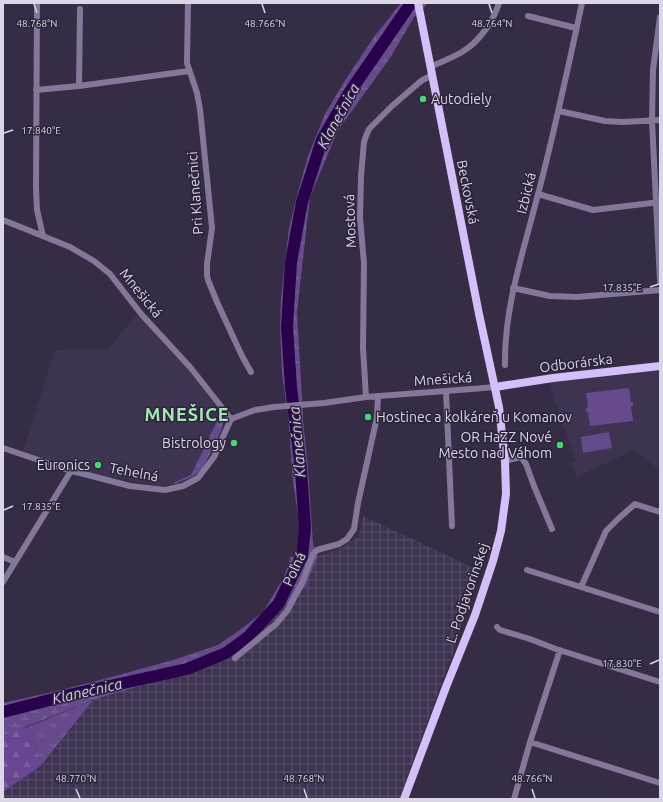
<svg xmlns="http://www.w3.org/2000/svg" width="663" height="802" font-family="Ubuntu,sans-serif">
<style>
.built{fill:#3f3352}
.industrial{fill:url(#industrial-grid)}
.grass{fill:url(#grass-tufts)}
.forest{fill:url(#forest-firs)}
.wetland{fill:url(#wetland-marsh)}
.pitch{fill:#654b8b}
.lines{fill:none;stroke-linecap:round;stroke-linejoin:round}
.river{stroke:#29024c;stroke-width:12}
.minor{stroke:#84779a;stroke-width:6}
.major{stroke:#d4bff9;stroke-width:8}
.ticks{fill:none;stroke:#dcd6e6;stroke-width:1.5}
.poi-dot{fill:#47d779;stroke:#2c233a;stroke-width:1.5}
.labels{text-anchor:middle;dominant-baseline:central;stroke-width:3;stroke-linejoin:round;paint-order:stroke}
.poi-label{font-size:14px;fill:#dcd6e6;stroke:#2c233a;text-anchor:end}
.street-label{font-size:14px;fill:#dcd6e6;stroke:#2c233a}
.water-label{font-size:15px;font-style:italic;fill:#d4c5f0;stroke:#2c233a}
.district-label{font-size:18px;font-weight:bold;letter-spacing:1px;fill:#a3e8b3;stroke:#2c233a}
.ticks-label{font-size:10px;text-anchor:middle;fill:#dcd6e6;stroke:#2c233a;stroke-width:3;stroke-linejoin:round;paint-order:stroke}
</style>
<defs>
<pattern id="industrial-grid" width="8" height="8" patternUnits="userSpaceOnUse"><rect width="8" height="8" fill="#3f3352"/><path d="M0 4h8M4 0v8" fill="none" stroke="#5a506b"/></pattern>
<pattern id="grass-tufts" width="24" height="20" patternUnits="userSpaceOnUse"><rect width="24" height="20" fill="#654b8b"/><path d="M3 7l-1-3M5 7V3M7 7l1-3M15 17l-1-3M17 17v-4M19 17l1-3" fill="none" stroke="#7a649b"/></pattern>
<pattern id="forest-firs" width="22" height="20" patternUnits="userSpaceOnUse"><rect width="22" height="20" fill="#674792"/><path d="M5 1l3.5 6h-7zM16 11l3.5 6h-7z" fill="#7c61a1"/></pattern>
<pattern id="wetland-marsh" width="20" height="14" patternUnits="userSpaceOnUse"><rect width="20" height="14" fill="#654b8b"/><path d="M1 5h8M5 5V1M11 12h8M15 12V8" fill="none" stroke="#7a649b"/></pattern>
</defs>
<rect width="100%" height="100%" fill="#362c45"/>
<path class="built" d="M137,315L185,365L220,411V415L191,475L173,483L159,486L71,469L23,451L55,350L108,349Z
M660,370V471L634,450L577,477L571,463L576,461L554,399L550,382Z"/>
<path class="industrial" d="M363,516L478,570L454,651L436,698L399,799H3V792L42,766L93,700L229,659L305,587L318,556L342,548L358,537Z"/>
<path class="grass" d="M220,411L223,412L224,419L222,428L216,443L202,469L194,476L175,484L173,483L191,475L220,415Z
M93,700L41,766L39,757L28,727Z"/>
<path class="forest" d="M28,727L39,757L41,766L3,792V736L18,729Z"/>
<path class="wetland" d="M401,3H427L421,12L414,17L390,58L338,130L310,197L297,312L302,397L303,420L308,468L313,544L318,556L305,587L229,659L93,700L3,736V703L57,691L115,676L173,660L218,645L237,632L263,612L284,577L291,556L295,559L300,528L293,482L288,414L282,374L280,326L281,297L289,228L299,188L308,156L325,114L344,82L374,37Z"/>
<path class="pitch" d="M629,388L631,402H633V406L631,407L633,421L590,426L588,412H586V408L588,407L586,393Z
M609,432L612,448L583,453L581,437Z"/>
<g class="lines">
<path class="river" d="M3,712L69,695L187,669L226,653L248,637L279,603L302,556L305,528L301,470L291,387L287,327L291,262L302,202L322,140L349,93L411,3"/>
<path class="minor" d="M37,3L36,188L37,210L43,236
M188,3L187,63L197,93L200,109L212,228L207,264V275L208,280L217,302L242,356L251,372
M528,16L576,28
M660,17L653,70L652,121L660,281
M430,67C441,62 452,58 462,52C479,42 493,22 499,3
M79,86L80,9
M36,90L79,86L189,71
M559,111L605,121L622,122L660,120
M538,194L593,210L660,202
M3,220L70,247L94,261L110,274L142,315L190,367L231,419
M513,288L550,296L577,297L660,290
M505,365C504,308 523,253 537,198C554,134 568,68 582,3
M446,391L452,526
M366,397L363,348L364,263L360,218L361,176L364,142L366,136L369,129L392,106L421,81L432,75
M3,448L71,471L84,474L130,486L165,490L183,486L198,478L214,457L231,419L255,410L274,407L324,403L366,397L472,389L495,387
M505,461L521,457L526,464L534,486L552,529
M3,557L15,562
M527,570L660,612
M3,582L71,471
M581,587L606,531L619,518L635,504L660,512
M497,627L500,630L530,639L556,649L660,682
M235,658L276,624L287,611L302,583L313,554L317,550L339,544L347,539L354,529L358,503L377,417L378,396
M530,742L660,783
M514,799L530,742L560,650"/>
<path class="major" d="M495,387L553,378L660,366
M404,799L446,687L475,615L493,561L501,531L506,494L505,461L499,407L479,314L418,3"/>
</g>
<path class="ticks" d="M34,4L37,13M262,4L265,13M489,4L492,13M4,133L13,130M650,287L659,284M4,510L13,506M650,664L659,660M76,789L80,798M304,789L307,798M532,789L535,798"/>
<g class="poi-dot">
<circle cx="423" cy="99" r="4"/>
<circle cx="368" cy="417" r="4"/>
<circle cx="234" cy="443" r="4"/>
<circle cx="560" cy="445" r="4"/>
<circle cx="98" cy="465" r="4"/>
</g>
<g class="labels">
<g class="poi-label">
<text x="431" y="99" text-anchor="start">Autodiely</text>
<text x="376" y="417" text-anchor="start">Hostinec a kolkáreň u Komanov</text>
<text x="552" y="437">OR HaZZ Nové<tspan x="552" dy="16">Mesto nad Váhom</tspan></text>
<text x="226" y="443">Bistrology</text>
<text x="90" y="465">Euronics</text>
</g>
<g class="street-label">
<text transform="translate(468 192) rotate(79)">Beckovská</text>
<text transform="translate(195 193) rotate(-94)">Pri Klanečnici</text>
<text transform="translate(526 193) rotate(-76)">Izbická</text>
<text transform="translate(350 221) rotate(-92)">Mostová</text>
<text transform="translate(141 293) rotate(51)">Mnešická</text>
<text transform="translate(576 363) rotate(-7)">Odborárska</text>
<text transform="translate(443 379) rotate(-4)">Mnešická</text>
<text transform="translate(134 472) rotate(11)">Tehelná</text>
<text transform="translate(294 569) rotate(-65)">Poľná</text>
<text transform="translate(467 593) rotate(-71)">Ľ. Podjavorinskej</text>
</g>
<g class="water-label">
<text transform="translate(338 116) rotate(-61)">Klanečnica</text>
<text transform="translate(297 442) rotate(-95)">Klanečnica</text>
<text transform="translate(87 691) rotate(-13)">Klanečnica</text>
</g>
<g class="district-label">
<text x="187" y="414">MNEŠICE</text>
</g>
</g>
<g class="ticks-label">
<text x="265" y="27">48.766°N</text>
<text x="492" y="27">48.764°N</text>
<text x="37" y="27">48.768°N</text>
<text x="41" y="134">17.840°E</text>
<text x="622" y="291">17.835°E</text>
<text x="41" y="510">17.835°E</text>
<text x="622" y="667">17.830°E</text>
<text x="76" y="782">48.770°N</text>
<text x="304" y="782">48.768°N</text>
<text x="532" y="782">48.766°N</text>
</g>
<rect width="663" height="802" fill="none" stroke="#dcd6e6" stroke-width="8"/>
</svg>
